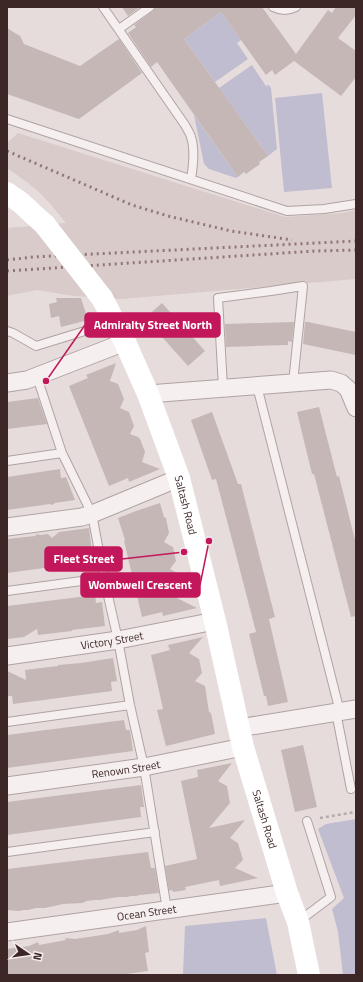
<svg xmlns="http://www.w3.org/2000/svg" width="363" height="982" font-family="'Titillium Web',sans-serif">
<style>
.built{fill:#d8cbca}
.green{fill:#c0bdd0}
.building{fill:#c6b7b7}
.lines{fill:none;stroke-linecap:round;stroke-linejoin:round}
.service-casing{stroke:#b0a2a2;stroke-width:10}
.minor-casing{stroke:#b0a2a2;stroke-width:19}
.path{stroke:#b6abab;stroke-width:2.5;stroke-dasharray:3 3;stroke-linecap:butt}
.service{stroke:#f5efef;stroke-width:8}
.minor{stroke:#f5efef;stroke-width:17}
.secondary{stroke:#fff;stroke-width:22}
.rail{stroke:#907676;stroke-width:3;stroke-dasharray:2 4;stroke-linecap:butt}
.secondary-bridge{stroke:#fff;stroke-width:22}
.labels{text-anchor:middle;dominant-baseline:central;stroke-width:3;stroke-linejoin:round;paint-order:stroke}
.street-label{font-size:11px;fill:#3d2726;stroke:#f4ebec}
.leader{fill:none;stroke:#c2185b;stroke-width:1.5}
.callout-dot{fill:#c2185b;stroke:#f4ebec;stroke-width:1.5}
.callout{fill:#c2185b;stroke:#c2185b;stroke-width:1.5}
.callout-label{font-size:12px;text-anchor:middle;font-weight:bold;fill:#fff}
</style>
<rect width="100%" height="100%" fill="#e6dcdc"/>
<path class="built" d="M18,133L285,217L342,213L356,210V279L122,299L74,296L37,290L7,296V228L66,223L52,206L41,194L28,183L7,168V143Z"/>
<path class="green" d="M221,12L241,40L237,43L248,59L215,82L184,39Z
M252,65L266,86L269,85L271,88L277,149L268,156L219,88Z
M322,93L332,188L284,192L275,98Z
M194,115L238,177L236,178L209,169L204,164Z
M356,819V975H343L338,932L332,909L344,898L318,829L326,824Z
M266,918L277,975H183L185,926Z"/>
<path class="building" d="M122,7H140L128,16Z
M155,7H262L296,54L328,10L332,13L336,7H356V15L338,38L356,51V77L341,96L294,61L275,75L272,70L266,75L221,12L184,39L268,156L259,162L260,164L246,174L244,172L238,177L157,62L151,67L128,33L136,27L134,25L153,11Z
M7,28L20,36L24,44L80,66L119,39L142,73L79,119L7,94Z
M56,298H81L88,320L61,327L59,316L51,318L49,304L57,302Z
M162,303L205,351L188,366L145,318Z
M294,322L292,342L288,341V345L226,347L225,324Z
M305,322H308L356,332V355L303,344Z
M116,363L110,381L118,384L124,399L120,408L129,412L134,426L130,434L138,437L140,439L145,452L142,462L160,469L129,482L128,478L109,486L69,386L88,378L86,375Z
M38,398L47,424L7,429V402Z
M319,407L337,477L339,476L356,544V616L351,617L314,474H312L297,412Z
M212,412L238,484H241L275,617L269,619L288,702L268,706L266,696H264L249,634L256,632L235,551L216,479L212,480L191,420Z
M60,469L61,478L66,477L75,500L55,503L52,505L50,504L7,510V477Z
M160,503L164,517L166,518L169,533L164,542L173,547L176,561L170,569L179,574L183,590L177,598L197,608L163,616L162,612L142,617L124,541L125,540L118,518L136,511Z
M89,528L92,552H88L89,562L7,573V539L35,536L37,534L40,535L48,534L52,538L59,532Z
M95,595L96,603L102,602L105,626L72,630V631L38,635L37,629L24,637L7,639V606Z
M203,637L189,653L199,659L202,673L195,681L205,686L209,712L211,713L214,728V729L215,734L166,746L157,710L163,709L151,655L170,650L168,645Z
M113,658L117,681L111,682L112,691L13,704L12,696H7V671L26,680L25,670L41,668L58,666V665L81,663Z
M124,720L126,730H130L133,751L7,768V735Z
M303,745L317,807L295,812L281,750Z
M232,763L218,781L227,786L230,803L209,828L245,820L230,838L238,843L243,860L235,868L258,878L220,886L219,880L185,887L186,890L173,892L172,890L169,891L165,866L197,859L181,781L198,777L197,770Z
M141,785L144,807H140L141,817L7,835V802Z
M148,852L151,868H155L159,893L140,895L136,896H131L127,897H118L100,900H95L86,901L83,903L63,904L45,908H36L28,910H24L19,911L7,910V869Z
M146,926L149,952L145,953L148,971L120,975H7V949L29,946L38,942L39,945L66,940L65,938L75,939L108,934L119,930V933L137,930Z"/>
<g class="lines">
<g class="service-casing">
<path id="service" d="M103,7L185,125C187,129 190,133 191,137C195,149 193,167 191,179
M273,7C281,11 288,11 296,7
M119,29L150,7
M7,119L287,211L324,209L356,204
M7,331L13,333L36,346L114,322
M37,377L62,453L92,514L104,578L118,640L130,705L144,767L167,910
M257,386L340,712
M223,388L218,298L271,291L303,286L293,383
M7,461L62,453
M7,591L104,578
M336,712L351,789
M7,722L130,705
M7,852L155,832
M299,921L331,897L307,821"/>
</g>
<g class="minor-casing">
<g id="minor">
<path d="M7,383L27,380L125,342"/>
<path d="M148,394L331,380L341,383L348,389L356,408"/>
<path d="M7,527L82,517L92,514L179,478"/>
<path id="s1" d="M7,656L118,640L215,621"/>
<path d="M239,728L356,709"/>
<path id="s2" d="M7,786L144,767L243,747"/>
<path id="s3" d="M7,932L287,893"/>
</g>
</g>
<path class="path" d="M320,818L356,812"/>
<use href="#service" class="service"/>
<use href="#minor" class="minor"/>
<g class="secondary">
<path d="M7,193L20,202L45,225"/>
<path id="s4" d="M102,298L125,342L148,394L179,478L215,621L243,747L287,893L298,922L309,975"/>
</g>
<path class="rail" d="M7,151L132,205L168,216L231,231L292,240
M7,260L33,257L356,241
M7,271L315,251L356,250"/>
<path class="secondary-bridge" d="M45,225L102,298"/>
</g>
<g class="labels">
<g class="street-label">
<text stroke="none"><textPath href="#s4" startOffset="224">Saltash Road</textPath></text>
<text stroke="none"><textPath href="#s1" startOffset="106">Victory Street</textPath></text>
<text stroke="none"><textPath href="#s2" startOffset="120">Renown Street</textPath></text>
<text stroke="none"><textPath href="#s4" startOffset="548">Saltash Road</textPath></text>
<text stroke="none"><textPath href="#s3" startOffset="141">Ocean Street</textPath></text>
</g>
</g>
<path class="leader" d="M46 381L85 325M184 552L122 559M209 541L200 585"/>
<g class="callout-dot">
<circle cx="46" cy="381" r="4"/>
<circle cx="184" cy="552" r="4"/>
<circle cx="209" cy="541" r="4"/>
</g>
<g class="callout">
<rect x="85" y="313" width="135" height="24" rx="4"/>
<rect x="45" y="547" width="77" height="24" rx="4"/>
<rect x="81" y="573" width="119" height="24" rx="4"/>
</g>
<g class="callout-label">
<text x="153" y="329">Admiralty Street North</text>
<text x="84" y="563">Fleet Street</text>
<text x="140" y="589">Wombwell Crescent</text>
</g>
<rect width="363" height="982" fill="none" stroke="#3d2726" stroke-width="16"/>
<g transform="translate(28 954) rotate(103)" stroke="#f4ebec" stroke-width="3" paint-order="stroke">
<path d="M0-3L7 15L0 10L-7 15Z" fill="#3d2726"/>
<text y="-6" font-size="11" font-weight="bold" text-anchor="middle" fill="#3d2726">N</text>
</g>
</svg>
